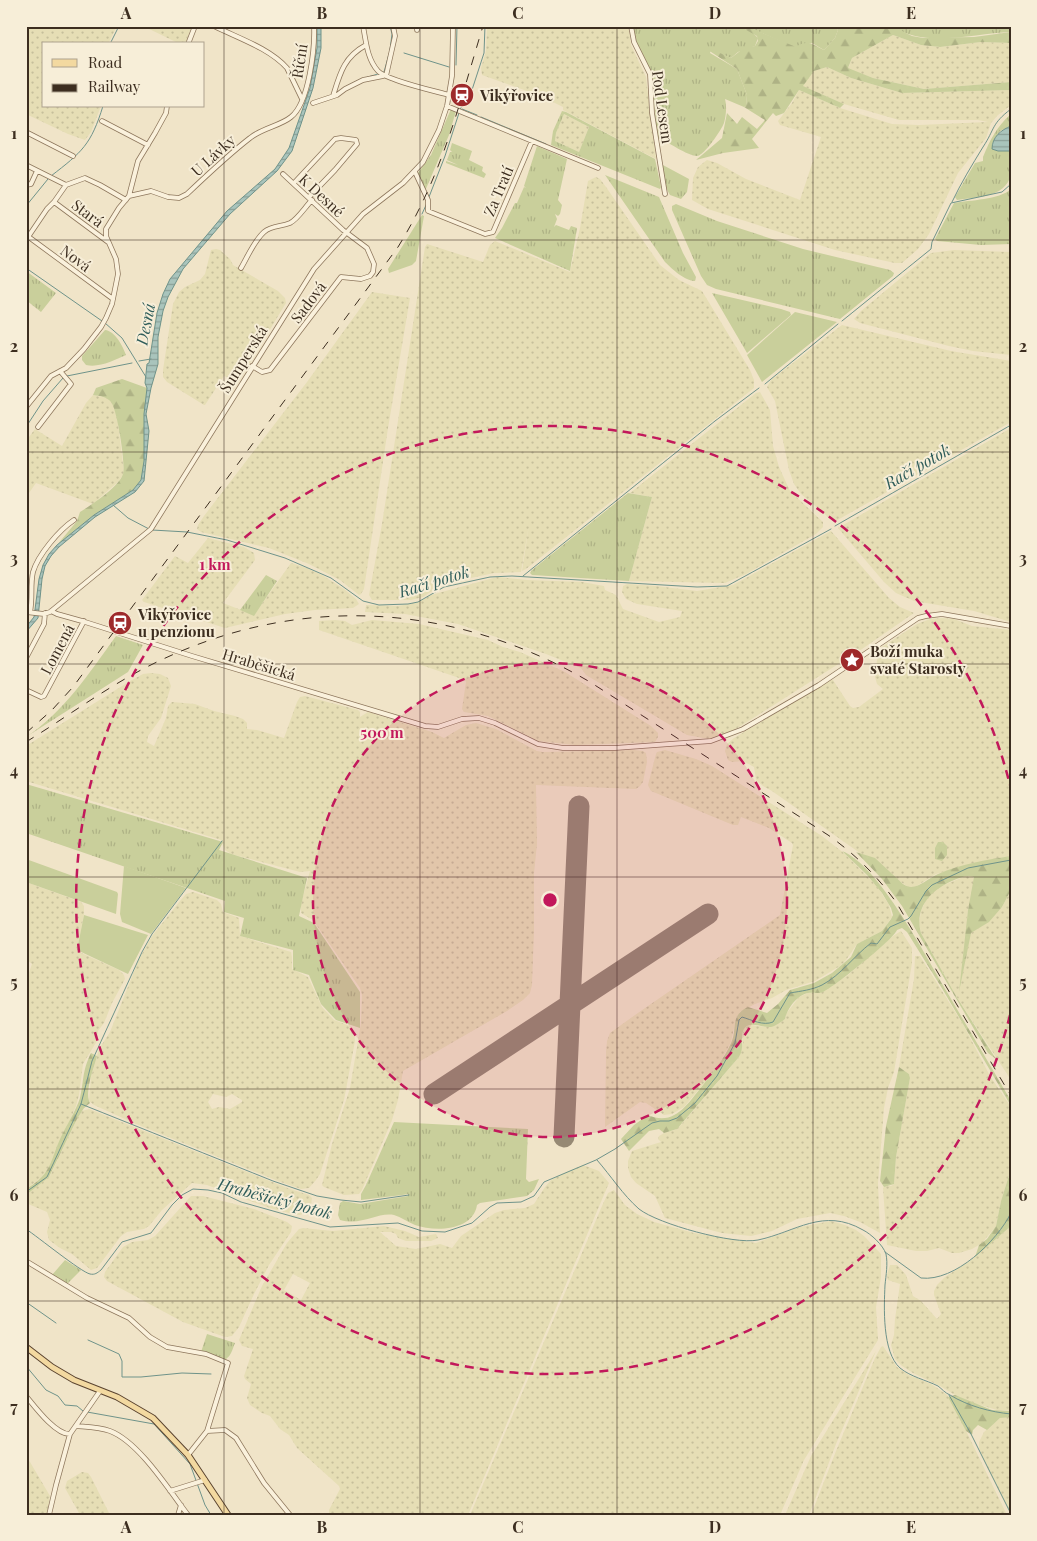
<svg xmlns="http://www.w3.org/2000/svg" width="1037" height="1541" font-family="'Playfair Display',serif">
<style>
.farmland{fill:url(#farmland-dots);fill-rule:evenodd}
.grass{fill:url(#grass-tufts);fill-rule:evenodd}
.forest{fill:url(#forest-firs)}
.garden{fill:#c9cf9b}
.water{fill:url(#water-rules);stroke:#6f938a}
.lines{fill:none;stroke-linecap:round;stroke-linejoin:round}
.stream{stroke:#6f938a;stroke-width:1}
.runway{stroke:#968974;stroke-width:21}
.minor-casing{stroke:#8d765c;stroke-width:5.5}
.major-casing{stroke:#5b4430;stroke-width:7}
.minor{stroke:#faf1dc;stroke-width:4}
.major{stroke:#f3d9a0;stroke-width:5}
.rail{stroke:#3d2e20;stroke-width:1;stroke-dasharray:9 9;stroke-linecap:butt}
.grid{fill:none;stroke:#3d2e20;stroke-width:1;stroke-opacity:0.55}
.ring{fill:none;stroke:#c2185b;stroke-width:2.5;stroke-dasharray:9 6}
.labels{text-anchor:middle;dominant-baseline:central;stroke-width:4;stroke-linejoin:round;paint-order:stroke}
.street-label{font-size:15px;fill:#3d2e20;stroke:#f7eed8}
.poi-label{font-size:15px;font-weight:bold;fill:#3d2e20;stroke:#f7eed8;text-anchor:start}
.water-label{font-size:16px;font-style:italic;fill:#2f5d5a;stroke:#f7eed8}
.centre{fill:#c2185b;stroke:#f7eed8;stroke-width:2.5}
.ring-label{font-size:15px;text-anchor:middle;font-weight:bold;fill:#c2185b;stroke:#f7eed8;stroke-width:4;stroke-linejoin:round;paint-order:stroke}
.neatline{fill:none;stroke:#3d2e20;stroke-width:2}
.grid-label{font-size:16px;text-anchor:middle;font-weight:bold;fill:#3d2e20}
</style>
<defs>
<pattern id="farmland-dots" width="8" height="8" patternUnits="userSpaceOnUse" patternTransform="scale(1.25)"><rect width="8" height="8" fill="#e6deb5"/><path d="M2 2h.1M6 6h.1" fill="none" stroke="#c6bf9b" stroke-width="1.8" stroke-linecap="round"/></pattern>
<pattern id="grass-tufts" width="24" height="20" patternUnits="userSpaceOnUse" patternTransform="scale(1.25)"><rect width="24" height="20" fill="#c9cf9b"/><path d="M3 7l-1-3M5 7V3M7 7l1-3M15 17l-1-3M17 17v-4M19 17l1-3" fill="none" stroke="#aeb285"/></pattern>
<pattern id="forest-firs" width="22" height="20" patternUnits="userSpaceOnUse" patternTransform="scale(1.25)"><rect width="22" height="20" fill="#c9cf9b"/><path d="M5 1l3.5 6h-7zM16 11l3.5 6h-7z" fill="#aeb285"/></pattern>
<pattern id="water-rules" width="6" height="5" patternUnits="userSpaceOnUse" patternTransform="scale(1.25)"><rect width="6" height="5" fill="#a9c4bc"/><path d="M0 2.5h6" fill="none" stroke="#8ba098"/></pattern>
</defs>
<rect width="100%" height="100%" fill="#f0e4c8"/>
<path class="farmland" d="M26,26H117L108,44H44V106H101L91,132L85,140L68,134L26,114Z
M143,26H192L186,42L180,44Z
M487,26H629L631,45L646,77L656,159L563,110V107L541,96L482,75L481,68L486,51Z
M893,35L921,45L940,47L981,42L1011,43V82L924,89L873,78L848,69L852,58Z
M827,67L851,78L902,93L1011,90L1010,106L998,115L991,123L986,138L958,173L929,234L918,249L902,263H895L835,250L708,209L692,200L693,178L698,167L707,160L717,163L746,179L800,200L821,137L780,125L778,121L792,103L799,90L840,108L892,124L919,125L988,122L978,120H899L844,104L802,86L814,71Z
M564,114L589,127L579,152L555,141L556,133Z
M596,177L600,179L606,187L660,265L679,280L702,291L750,370L754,380V388L526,569L522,571L529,525L521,572L494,573L443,584L423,597L411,600H372L369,595L382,524L425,247L427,244L483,262L490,245L495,241L570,272L580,228L588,181Z
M216,249L220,250L230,259L233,265L278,291L285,298L286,303L240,379L236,381L224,376L205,405H204L167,382L163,377V370L173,304L179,292L185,287L200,280L205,274L211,250Z
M954,250L1011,252V355L973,351L949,346L860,323L854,319L861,311L931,253Z
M372,292L410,298L388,428L364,589L361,594L359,595L340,580L309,564L269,548L201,532L197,529L198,525L204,516L307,382Z
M842,325L951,351L1011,361V422L834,522L801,494L794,484L789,470L775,401L767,387L771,380Z
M760,392L770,410L773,446L779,467L790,491L823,522V527L816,534L746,574L725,583L629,581L652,497L630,493L756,393Z
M93,395L107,398L113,403L117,414L124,473L119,481L93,504L36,483L29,493L26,500V441L35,429L62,446L86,403Z
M1011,428V622L974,611L914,601L896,593L884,582L838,528Z
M831,531L889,598L900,607L914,613L862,649L728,734L709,739L687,735L586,675L581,668L546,654L458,624L405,614L365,612L366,605L398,606L418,602L431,595L497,577L527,580L582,582L604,586L605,590L616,595L623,609L659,622L680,617L682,611L637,604L626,599L622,592L623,586L627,584L656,586L697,591L733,585Z
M208,538L244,547L254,553L255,560L223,603L254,615L291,563L304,567L322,575L344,589L356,599L359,604L353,608L315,610L285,614L225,628L144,602L142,600L175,556L188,563Z
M943,618L954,619L972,626L1011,630V856L989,860L936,874L915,887H908L772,791L763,786L756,780L754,767L743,761L732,762L728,760L725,751L727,744L734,738L831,680H833L850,706L853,708L859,707L883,689L877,684L875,677L877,660L882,647L917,624L930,619Z
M335,620L345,621L352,625L372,620L419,624L488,640L503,647L520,652L565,672L651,726L658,733V737L655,742L604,744L575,745L538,741L488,716L464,712L462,709L466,682L465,680L319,630V621Z
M151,673L160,674L168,678L171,686L161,718L148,736L147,742L154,746L166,718L168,706L172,702L195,704L214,711L235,716L243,719L247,723V729L257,730L284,738L297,702L300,697L305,696L358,710L360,712V717L368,712L432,732L444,738L466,725L476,723L496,729L537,751L543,752L634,750L643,751L646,753L647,762L643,782L640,786L636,789L536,785L537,844L534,873V931L532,985L530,993L523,1000L507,1011L403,1071L398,1100L392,1120L362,1190L359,1194L344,1195L324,1187L322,1185L332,1144L350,1088L361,1023L362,995L360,988L313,920L301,913V904L310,871L300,872L231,854L225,850L221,840L26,781V746L130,681L143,674Z
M665,750L696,759L712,766L822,836L845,854L877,886L889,905L892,917L882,931L857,944L846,960L840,966L815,981L786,990L772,998L755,1004L740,1012L736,1018L731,1042L717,1068L684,1107L672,1114L664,1115L646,1103L640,1102L605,1127L606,1052L607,1041L610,1033L635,1015L780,915L793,845L792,843L769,828L741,817L738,825H733L651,791L648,785L656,754L657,752Z
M968,875L972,876L975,879L968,910L967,924L969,938L971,933L985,924L1002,907L1011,890V1080L956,996L921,933L919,923L921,911L926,900L937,888Z
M26,882L81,902L84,906V914L77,951L119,970L124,975L125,979L112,1003L104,1023L98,1031L97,1041L83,1064L79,1095L76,1106L50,1166L41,1178L26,1189V981L32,964L26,959Z
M193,892L217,900L221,904L223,912L239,918L240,936L291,952L292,957V969L308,977L322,1007L334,1020L350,1026L354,1031L355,1041L344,1100L320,1174L316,1180L309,1188L301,1189L278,1181L136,1124L94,1105L89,1101L91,1077L99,1049L110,1032L139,959L152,936L180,901L186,894ZM213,1094L226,1097L232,1094L242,1100V1102L230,1109L219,1107L212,1109L208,1102Z
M901,931L912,948V963L894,1072L888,1088L884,1108L878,1183L880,1233L860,1222L844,1216L830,1213L797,1219L772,1231L751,1236L722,1233L665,1218L655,1196L636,1183L631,1177L628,1168V1161L632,1151L661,1142L658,1139L659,1136L666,1132L675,1130L681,1125L739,1057L743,1043V1031L745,1027L751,1025L767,1027L776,1025L785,1019L786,1014L799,997L808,993L824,991L848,975L893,936Z
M915,956H920L964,1026L990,1076L1011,1107V1169L1001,1201L996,1226L982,1243L972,1249L959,1253H952L939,1248L927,1251H916L887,1245L883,1188L885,1186H891L894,1184L896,1157L910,1078L909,1074L899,1067L914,979Z
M89,1109L290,1189L309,1195L312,1198L311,1204L305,1213L300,1215H296L270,1208L207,1185L192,1183L162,1210L149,1226L144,1229L127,1232L121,1236L97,1268L91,1270L72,1254L60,1248L49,1240L47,1232L50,1220L47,1212L26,1203V1195L50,1176L77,1119L82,1111Z
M583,1165L599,1171L609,1183L468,1515H329V1510L340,1489L339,1486L297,1448L289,1435L280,1429L270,1416L262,1413L250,1405L247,1398L251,1384L245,1379L244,1376L253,1349L242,1346L239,1340L262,1286L287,1243L299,1229L303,1228L333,1231L384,1226L405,1231L419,1237L436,1234L438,1238L431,1241H406L398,1238L396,1234L391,1232H380L396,1246L416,1249L440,1244L452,1248L461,1236L495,1213L504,1210L525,1208L534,1204L545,1187L551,1180L566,1172ZM293,1274L310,1283L301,1300L284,1290Z
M614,1190L625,1205L637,1214L654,1222L694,1233L756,1243L800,1227L831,1221L845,1225L856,1230L864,1236L881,1254V1277L876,1307L878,1340L804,1460L780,1515H470L602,1206L608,1193Z
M191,1196H203L254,1209L287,1222L292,1226L291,1232L269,1265L254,1294L239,1327L232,1336L225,1337L183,1322L107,1281L104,1277L105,1272L123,1247L132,1242L148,1240L155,1236Z
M1011,1226V1410H997L970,1402L955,1395L940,1386L913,1373L902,1366L895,1359L891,1345L894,1335L895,1319L900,1284L888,1280L887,1275L890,1265H897L906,1275L913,1296L921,1301L937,1319L941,1314L934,1295V1291L937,1285L945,1277L971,1260Z
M883,1346L897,1367L909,1375L931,1384L946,1394L951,1400L1007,1515H811L836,1451L875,1358L881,1347Z
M876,1351L836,1444L809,1515H785L811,1456Z
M1006,1416L1011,1417V1515L984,1461L979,1448V1442L984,1432L1000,1418Z
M26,1458L30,1462L50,1496L47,1515H26Z
M82,1472L88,1473L91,1477L110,1515H77L79,1513L65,1488L67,1481Z"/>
<path class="grass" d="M633,26H739L753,33L758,38L755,46L738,52L731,58L711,50L710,53L737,69L747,95L746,106L744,107L725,99C727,107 726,115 724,123C722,129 704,156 697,156C687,156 668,141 657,138L652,74L635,39Z
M746,26H836L838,30L835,38L824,50L812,43L796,48Z
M892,26H1011V32C974,33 925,49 892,26Z
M451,109L456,111L449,135L425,191L418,173L431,155Z
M562,111L566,112L655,159L661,187L660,189L551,145L553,131ZM564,114L589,127L579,152L555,141L556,133Z
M1011,114V126L1000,131L992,144L998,151H1011C1011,158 1012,168 1011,175C1005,198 976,197 957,200L955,197L975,163L983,161V157C990,140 997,126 1011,114Z
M452,143L472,151L469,160L483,167L482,171L486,174L484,178L446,163V161L458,165L447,160L450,152H452L450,150Z
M537,146L567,159L558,200L562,205L560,214L558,216L555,214L557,219L554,227L556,225L569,230L571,226L577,228L570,271L495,238L502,228L515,203H517L524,187L526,188L524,186Z
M661,164L689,179L687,192L681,199L670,195L666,188Z
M605,175L659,197L683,253L696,277L695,281C685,281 672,269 665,262Z
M1011,189V244L981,245L937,241L935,239L954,203C970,200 999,200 1011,189Z
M676,204L717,221L803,249L890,270L894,273L893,276L840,319L716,289L707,285L701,276L672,210V206Z
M422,215L424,216L416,261L412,265L389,273L388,269Z
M26,271L56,293L41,312L26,300Z
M712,293L781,309L790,312L791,315L747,353Z
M105,330C115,331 123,346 126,355C114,360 100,368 86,365L82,360V356Z
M628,493L652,497L629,581L532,575L530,573L532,570Z
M266,575L277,581L254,616L240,610Z
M116,636L143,645L128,672L26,737C64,712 90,672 116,636Z
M26,784L223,842L219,850L307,878L299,916L314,923L360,992V1028L336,1020L321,1004L309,975L293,970V950L240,936L244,918L224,912L225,901L26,833Z
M394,1122L528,1129L526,1179L529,1182L539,1179L534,1190L527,1196L480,1203L477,1205C473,1231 435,1232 415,1225C408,1222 401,1217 394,1215C377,1212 363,1226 340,1220L338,1215L340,1203L343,1201L360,1204L408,1196V1194L402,1195L361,1200V1194L366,1185Z
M65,1260L81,1270L66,1285L52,1275Z
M207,1334L235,1343C232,1350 231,1357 224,1360L201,1352Z"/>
<path class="forest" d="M739,26H746L796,47C807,39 813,45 824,50L835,38L838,30L836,26H892L912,36L923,38L974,37L1011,32V43L981,42L940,47L921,45L893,35L852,58L848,68L873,78L924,89L1011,82V90L902,93L851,78L827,67L814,71L803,86L844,104L840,108L799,90L784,113L776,116L773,113L752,139L759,148L723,153L696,160L722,138L727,113L737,124L742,117L757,129L765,120L744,107L746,106L747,95L737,69L708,50L709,48L731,58L744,48L755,46L758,41L757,36Z
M122,379L147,388L144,414V461L141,480L133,490L94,515L57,545L77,521L80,512C91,505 119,487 123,474C126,466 117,408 111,402C107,397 100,396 93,395L96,388Z
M938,842H943L947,846V855L942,861L935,859V848Z
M842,851C879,865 926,957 947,992C968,1028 990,1065 1011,1101V1106L943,990L907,932L902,928L897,930C894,939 834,987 823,992C818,994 813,992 808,993C797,995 787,1009 785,1019C781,1022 776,1026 771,1027C763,1028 749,1020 744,1029C740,1036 745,1047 739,1057L677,1129L664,1133L659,1129L649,1131L629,1151L621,1139L634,1125L648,1115C675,1127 688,1103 703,1085C713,1072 724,1059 731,1043C738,1029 729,1016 748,1007L767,1013L778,1004L790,990L814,983L832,973L851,957L857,944L882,931L891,919L893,915L891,908L882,893L867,875Z
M856,852L875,858L903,884C915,893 926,879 938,874C961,864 986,860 1011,856V890L1002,907L989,922L971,933L959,992L968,910L974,877C967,874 959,878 952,881C931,890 914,908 921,933L956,996L996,1059L988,1053L902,906L882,879Z
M91,1053L97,1056C94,1068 84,1092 90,1103L84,1108L77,1119L49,1177L26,1195V1189C54,1173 50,1158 63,1133C69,1121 76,1110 80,1098C84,1081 82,1071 91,1053Z
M899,1067L909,1074L910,1078L896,1157L894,1184L884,1187L880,1181L886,1126Z
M1011,1169V1226L975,1257L979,1245L987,1239L996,1226L1001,1201Z
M955,1395L992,1410L1011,1411V1417L1000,1418L987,1430L978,1425L973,1430L972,1435L966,1431L948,1397Z"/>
<path class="garden" d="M795,312L837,322L762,382L747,355Z
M26,859L117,892L118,894L116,914L26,882Z
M124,866L186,888L151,934L122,922L120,914Z
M84,915L148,935L128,974L77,950Z"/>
<path class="water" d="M317,26H321V48L313,88L292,151L277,171L230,214L183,269L168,297L163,311L158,337V364L151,388L146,414L149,431L144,481L135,492L95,517L59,547L51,556L45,566L42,579L38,618L26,632V627L34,617L39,579L43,565L49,554L57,545L94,515L133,490L141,480L144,461V414L147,388L145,383L147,364L149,363L157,313L163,294L170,279L227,211L275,169L289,148L310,88L317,48Z
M1011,126V151H998L992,149C992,137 1001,130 1011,126Z"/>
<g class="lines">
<path class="stream" d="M390,26L392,34L390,50
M110,44L119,26
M404,53L449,67
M456,65L457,26
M365,78L384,72L389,54
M345,87L359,80
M318,103L333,98
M460,109L470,96L484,53L485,26
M462,109L477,115
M481,117L546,144
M51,176C82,152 91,145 103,106
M429,197L445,156L459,113
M952,202C961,183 972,165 983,147C995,129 991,124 1011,109
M26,206L48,179
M422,214L427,203
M26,268L102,321
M842,321L931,249L932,242L951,203L1002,192L1011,184
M105,323L122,338L146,377
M139,361L151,359
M67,376L132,363
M765,384L838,324
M26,427L43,401L63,378
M113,505L128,518L149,529
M835,526L1011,425
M152,530L187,532L227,540L285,558L331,578L363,601L379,605L408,604L418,602L444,587L490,577L512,576L697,587L727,586L831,529
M523,576L715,421L759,388
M81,1104L273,1181L317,1196L341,1200L361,1202L409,1195
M597,1160C611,1176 623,1195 639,1209C658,1224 734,1245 758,1240C796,1232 823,1207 863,1230C871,1234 883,1245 886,1254C888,1264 886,1275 885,1285C884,1307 882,1352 900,1368C911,1377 926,1380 938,1386C942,1389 945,1393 950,1395C968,1406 990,1412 1011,1414
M26,1192L47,1177L81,1104L92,1061L142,952L152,934L222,841
M26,1229C38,1237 81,1272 90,1274C95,1275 97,1273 101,1270L122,1242L151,1233L172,1205L182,1195L193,1189L208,1190L222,1193L241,1202L330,1227L398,1223L422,1231L445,1232L472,1223L490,1207L497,1203L521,1202L534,1196L544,1182L596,1160L615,1149L652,1123L660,1121H669L677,1118L695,1103L717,1076L735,1043L739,1020L742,1017C752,1020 763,1026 773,1022L790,993C801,991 812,990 822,985C841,975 854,956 871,943L877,944L890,927L908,919L911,916L926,891L932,885L968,868L1011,860
M885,1252L921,1278C955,1282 997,1241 1011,1213
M26,1302L56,1323
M88,1340L119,1354L122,1361V1377H141L182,1373L211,1374
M26,1366L46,1390L58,1396L65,1405L77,1406L83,1411
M949,1395L971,1434L1011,1514
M87,1412L154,1424L190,1464L205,1505L211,1515"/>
<path class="runway" d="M434,1094L708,914
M564,1137L579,806"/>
<g class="minor-casing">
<path id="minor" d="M214,26C238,38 269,48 287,68L302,99
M363,26C366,41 367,59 378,71C386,80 435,91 449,95
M631,26L634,42L650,74L652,113L665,194
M417,30V26
M188,44L195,26
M386,76L395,36L393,26
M333,96C340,73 344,57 366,45
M313,103L337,95L345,89L363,80L383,76
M447,106L598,168
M102,121L148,145
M26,132L73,156
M26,165L66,185L85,178L100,185L126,200
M415,172L428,200V211L485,234L493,232L532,141
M294,183L335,139L341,138L356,140L357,144L335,170L309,197
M26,185L31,184L37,171
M129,196L151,191L168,197L179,198L187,194C207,175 228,155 250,138C262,128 280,126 291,117C309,103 315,48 314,26
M54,202L66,185
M26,235L113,299
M28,237L47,209L54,202L108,242
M241,268C248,256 254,241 264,232C272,225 281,227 290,223C298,219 305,207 312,200
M252,366L262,372L270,370L341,277L361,279L370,276L373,272L374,264L367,248L343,230L283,174
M26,407L51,376L66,368L84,349L101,327L106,318L112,304L118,274L116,259L106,236V229L119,208L129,196L138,161L155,133L166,113L167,106
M38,427L71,384L60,371
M51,611L57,614L82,621L192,656L425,726L438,727L462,719L479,718L495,723L538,744L563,748H615L711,741L743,729L819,685L918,618L926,616L942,614L1011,626
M26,612L44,614L50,612L151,529L314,269L363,214L403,183L423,162L439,130L447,106L452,76L453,26
M30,612C33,599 30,585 33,572C38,555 59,530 74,520
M26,658L44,624L45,613
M26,690L41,697L44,696L84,621
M26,1261L87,1298L129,1318L150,1337L167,1347L206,1354L228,1363L207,1431L188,1455
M26,1396C35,1407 56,1435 70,1434
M76,1426C88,1427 99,1427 110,1431C139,1442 169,1490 188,1515
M207,1431L225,1430L236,1438L264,1483L290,1515
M170,1491L205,1480
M49,1515L56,1485L70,1434L100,1391
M178,1515L181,1505"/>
</g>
<g class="major-casing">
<path id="major" d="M26,1347L52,1367L74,1380L117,1397L153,1418L188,1455L228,1515"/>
</g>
<use href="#minor" class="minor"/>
<use href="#major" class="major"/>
<path class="rail" d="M26,733L52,710L73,687L398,247C442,176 459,105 483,26
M26,742C70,715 112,683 159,661C301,593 455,603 590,682L828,835C855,854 877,876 896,902L1011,1096"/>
</g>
<path class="grid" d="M224,26V1515M420,26V1515M617,26V1515M813,26V1515M26,240H1011M26,452H1011M26,664H1011M26,877H1011M26,1089H1011M26,1301H1011"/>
<circle cx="550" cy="900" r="237" fill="#c2185b" fill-opacity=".12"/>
<g class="ring">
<circle cx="550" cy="900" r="237"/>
<path d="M1010 1015A474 474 0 1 1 1010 785"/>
</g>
<defs>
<g id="station-disc" transform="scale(1.25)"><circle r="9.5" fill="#9e2a2b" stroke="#f7eed8"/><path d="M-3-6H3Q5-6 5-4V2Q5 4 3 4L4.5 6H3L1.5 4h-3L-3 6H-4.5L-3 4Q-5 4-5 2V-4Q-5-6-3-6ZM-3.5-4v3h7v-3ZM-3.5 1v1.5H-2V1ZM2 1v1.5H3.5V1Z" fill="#fff"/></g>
<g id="sight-disc" transform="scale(1.25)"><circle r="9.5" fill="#9e2a2b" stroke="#f7eed8"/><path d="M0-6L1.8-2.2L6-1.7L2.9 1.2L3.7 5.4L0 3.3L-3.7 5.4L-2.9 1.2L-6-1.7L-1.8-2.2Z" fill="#fff"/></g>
</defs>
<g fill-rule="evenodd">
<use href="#station-disc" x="462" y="95"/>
<use href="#station-disc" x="120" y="623"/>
<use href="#sight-disc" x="852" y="660"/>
</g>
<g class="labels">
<g class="street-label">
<text transform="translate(299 61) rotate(-81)">Říční</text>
<text transform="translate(663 107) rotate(82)">Pod Lesem</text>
<text transform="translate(213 155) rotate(-42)">U Lávky</text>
<text transform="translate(498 191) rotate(-67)">Za Tratí</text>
<text transform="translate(322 195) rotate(43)">K Desné</text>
<text transform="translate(88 213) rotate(37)">Stará</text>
<text transform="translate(76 258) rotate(36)">Nová</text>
<text transform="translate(308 302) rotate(-53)">Sadová</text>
<text transform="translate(243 359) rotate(-58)">Šumperská</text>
<text transform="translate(57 649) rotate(-62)">Lomená</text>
<text transform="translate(259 664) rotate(17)">Hraběšická</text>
</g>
<g class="poi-label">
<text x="480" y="95">Vikýřovice</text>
<text x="138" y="614">Vikýřovice<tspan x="138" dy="17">u penzionu</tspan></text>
<text x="870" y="651">Boží muka<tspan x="870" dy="17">svaté Starosty</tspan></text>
</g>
<g class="water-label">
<text transform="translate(145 324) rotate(-79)">Desná</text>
<text transform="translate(917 466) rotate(-30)">Račí potok</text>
<text transform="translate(434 581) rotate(-17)">Račí potok</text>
<text transform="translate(275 1198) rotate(15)">Hraběšický potok</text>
</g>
</g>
<circle cx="550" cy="900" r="8" class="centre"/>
<g class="ring-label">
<text x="215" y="570">1 km</text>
<text x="382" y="738">500 m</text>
</g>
<rect width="1037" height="1541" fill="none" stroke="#f7eed8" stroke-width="55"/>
<rect x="42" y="42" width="162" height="65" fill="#f7eed8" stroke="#ada18e"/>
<rect x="52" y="59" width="25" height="8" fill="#f3d9a0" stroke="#ada18e"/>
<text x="88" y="68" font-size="15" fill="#3d2e20">Road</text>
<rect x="52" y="84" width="25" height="8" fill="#3d2e20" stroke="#ada18e"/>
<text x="88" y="92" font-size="15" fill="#3d2e20">Railway</text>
<rect x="28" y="28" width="982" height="1486" class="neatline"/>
<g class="grid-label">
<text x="126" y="19">A</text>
<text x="322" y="19">B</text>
<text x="518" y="19">C</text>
<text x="715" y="19">D</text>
<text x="911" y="19">E</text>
<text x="14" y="139">1</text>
<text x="1023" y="139">1</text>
<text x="14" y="352">2</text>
<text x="1023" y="352">2</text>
<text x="14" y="564">3</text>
<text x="1023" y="564">3</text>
<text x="14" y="776">4</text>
<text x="1023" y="776">4</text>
<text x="14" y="988">5</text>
<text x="1023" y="988">5</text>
<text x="14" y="1201">6</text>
<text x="1023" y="1201">6</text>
<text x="14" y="1413">7</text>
<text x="1023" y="1413">7</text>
<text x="126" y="1533">A</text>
<text x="322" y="1533">B</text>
<text x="518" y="1533">C</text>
<text x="715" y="1533">D</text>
<text x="911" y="1533">E</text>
</g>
</svg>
